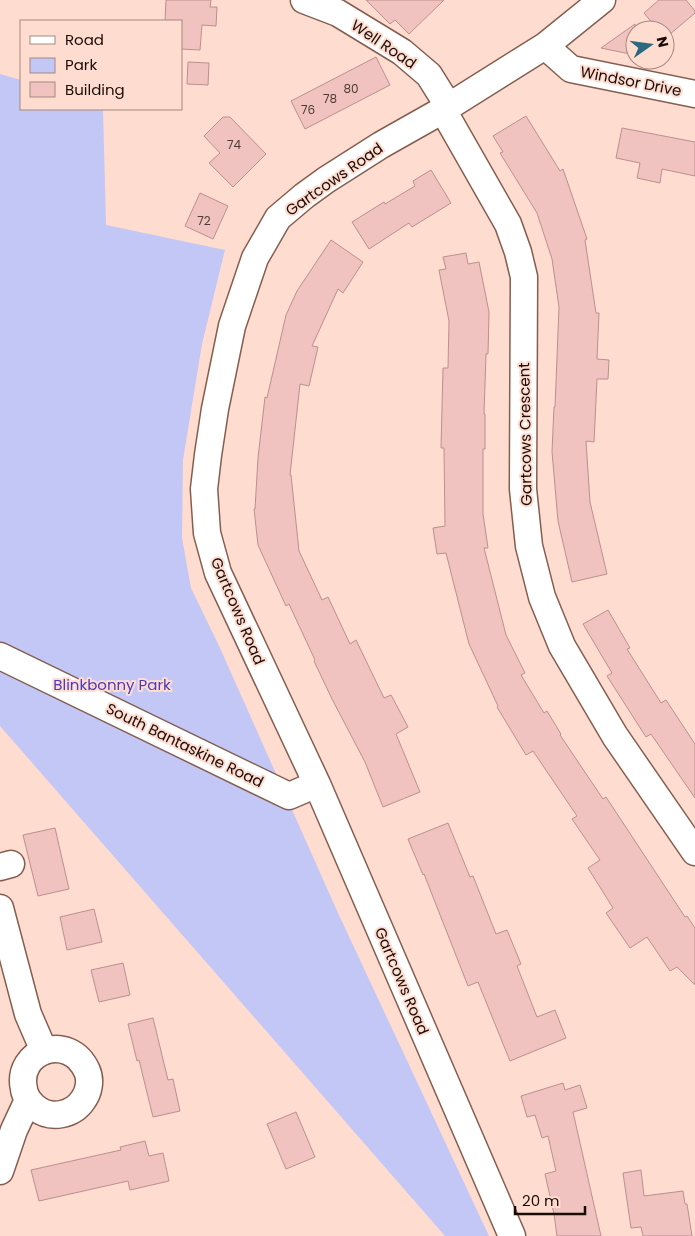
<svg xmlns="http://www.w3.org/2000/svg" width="695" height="1236" font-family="Poppins,sans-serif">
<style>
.green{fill:#c3c7f5}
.building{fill:#f0c2c0;stroke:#bb908e}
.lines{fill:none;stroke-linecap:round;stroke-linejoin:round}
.minor-casing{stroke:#845f51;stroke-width:29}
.minor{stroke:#fff;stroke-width:26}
.labels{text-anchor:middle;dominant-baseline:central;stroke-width:4;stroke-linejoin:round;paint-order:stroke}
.number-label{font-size:12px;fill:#503a35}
.street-label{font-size:15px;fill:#1a0c07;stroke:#ffdccf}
.park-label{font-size:15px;fill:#4a3abd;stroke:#ffdccf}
</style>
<rect width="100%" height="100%" fill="#ffdccf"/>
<path class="green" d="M0,74L21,80V109H103L106,225L225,250L202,344L183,460L182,538L191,588L220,648L338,913L489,1236H445L0,726Z"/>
<path class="building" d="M166,0H211L210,7H217L216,26L202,25L200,50L181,49V21H165Z
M366,0H444L409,34L395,20L390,24Z
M659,0H686L695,11V13L669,35H665V30H658L644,13Z
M635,24V55L601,48Z
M376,57L390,85L305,129L291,101Z
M188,62L209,63L208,85L187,84Z
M526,116L560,171L563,169L587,239L585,240L596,313H599L597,359L609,360L608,379H597L594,442L586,441L590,502L607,574L572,582L558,521L552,452L554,407H555L559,307L552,259L537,213L500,153L503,152L493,136Z
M223,117H230L266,154L233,187L209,163L220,153L204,136Z
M622,128L695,142V176L662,169L660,183L637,178L640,163L616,158Z
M431,170L451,203L412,227L409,223L369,249L352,222L384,202L385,204L415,186L413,181Z
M200,193L228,206L213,239L185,226Z
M331,240L363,262L343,293L338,289L312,346L318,347L309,386L300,384L290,475H291L299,551L322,600L328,597L350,644L356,640L384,698L391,695L408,727L396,734L420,792L383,807L365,762L332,699L314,661L315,660L289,604L286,606L258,545L254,509H255L258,458L265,397L267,398L286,315L297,291Z
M466,253L468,264L479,262L489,312L488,354H486L484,414H485V449H483V514L488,548H484L506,635L525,673L521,675L544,713L547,711L561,734L560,735L603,799L606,797L685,917L687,916L695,928V985L677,967L670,971L647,937L630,948L606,913L613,908L588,868L600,860L572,819L577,816L533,751L526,755L497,707L498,706L469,644L446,553L437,554L433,528L445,526L444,448H441L443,368H448L449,321L439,270L446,269L443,257Z
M608,610L630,648L627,649L661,703L666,700L695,744V798L651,734L646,737L607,676L612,673L583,624Z
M448,823L470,877L473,876L496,934L507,930L521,964L517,966L537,1017L555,1010L566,1038L510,1061L478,982L468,986L424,874L423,875L408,839Z
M55,828L69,889L38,896L23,835Z
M94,909L102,942L67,950L60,917Z
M123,963L130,995L99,1002L91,970Z
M153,1018L168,1080L173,1079L180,1111L153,1117L139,1060L137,1061L128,1024Z
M563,1083L565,1090L580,1085L587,1108L573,1112L601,1236H557L554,1214L545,1174L556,1171L548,1136L542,1138L535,1115L527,1117L521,1096Z
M296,1112L315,1157L286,1169L267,1124Z
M145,1141L149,1156L163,1153L169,1181L130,1190L128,1181L39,1201L31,1170L121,1150L120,1147Z
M641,1170L644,1196L683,1191L685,1204H687L692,1236H643L641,1227L631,1228L623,1173Z"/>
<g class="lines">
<g class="minor-casing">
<path id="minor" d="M304,0L338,13L402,52L429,75L449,107
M545,46L571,69L695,94
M443,110L508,224L518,252L524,277L523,489L529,546L542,597L562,646L615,736L695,852
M0,656L289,796L317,784
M0,867L11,864
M0,908L28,1014L44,1051
M0,1171L14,1130L28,1100C27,1097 24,1093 24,1089C15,1051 69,1031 87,1071C91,1080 89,1092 83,1100C73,1115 51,1120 36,1108C33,1106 31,1103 28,1100
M512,1236L317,784L218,573L207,533L204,489L208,455L215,409L232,326L255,258L278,218L304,196L326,180L381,145L443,110L545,46L602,0"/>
</g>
<use href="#minor" class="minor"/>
</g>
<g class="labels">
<g class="number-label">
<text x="351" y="88">80</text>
<text x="330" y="98">78</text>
<text x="308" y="109">76</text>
<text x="234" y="144">74</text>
<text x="204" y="220">72</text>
</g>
<g class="street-label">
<text transform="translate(384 44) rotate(34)">Well Road</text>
<text transform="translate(631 81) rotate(11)">Windsor Drive</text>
<text transform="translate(334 179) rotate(-35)">Gartcows Road</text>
<text transform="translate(525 434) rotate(-91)">Gartcows Crescent</text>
<text transform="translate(238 611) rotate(67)">Gartcows Road</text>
<text transform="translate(185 745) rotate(26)">South Bantaskine Road</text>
<text transform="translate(402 981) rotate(67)">Gartcows Road</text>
</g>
<g class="park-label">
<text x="112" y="684">Blinkbonny Park</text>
</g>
</g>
<rect x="20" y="20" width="162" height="90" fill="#ffdccf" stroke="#a3897f"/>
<rect x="30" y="36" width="25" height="8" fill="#ffffff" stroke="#a3897f"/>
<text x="65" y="45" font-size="15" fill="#1a0c07">Road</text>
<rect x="30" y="58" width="25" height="15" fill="#c3c7f5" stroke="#a3897f"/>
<text x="65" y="70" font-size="15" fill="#1a0c07">Park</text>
<rect x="30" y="82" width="25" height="15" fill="#f0c2c0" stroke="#a3897f"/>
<text x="65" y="95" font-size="15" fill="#1a0c07">Building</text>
<g transform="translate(650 45) rotate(76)"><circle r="24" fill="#ffdccf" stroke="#a3897f"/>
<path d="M0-4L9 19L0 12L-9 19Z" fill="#296a7e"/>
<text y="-8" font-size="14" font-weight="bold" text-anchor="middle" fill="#1a0c07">N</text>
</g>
<path d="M515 1206v8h70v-8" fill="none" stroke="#1a0c07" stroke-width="2.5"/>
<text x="522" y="1206" font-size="15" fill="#1a0c07" stroke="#ffdccf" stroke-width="4" paint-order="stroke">20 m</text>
</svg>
